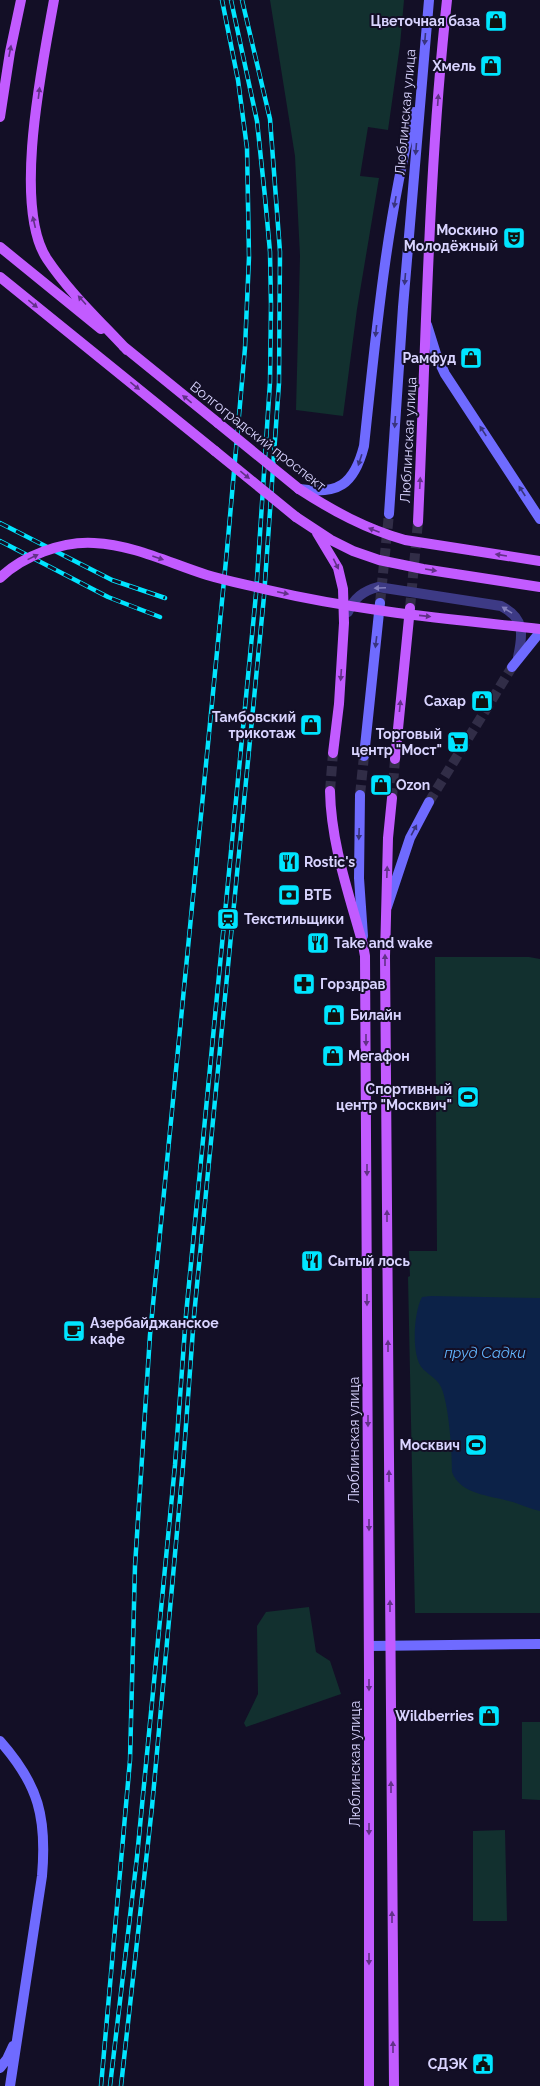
<svg xmlns="http://www.w3.org/2000/svg" width="540" height="2086" font-family="Raleway,sans-serif">
<style>
.green{fill:#12302f}
.water{fill:#0c2248}
.lines{fill:none;stroke-linecap:round;stroke-linejoin:round}
.secondary-tunnel{stroke:#312d47;stroke-width:10;stroke-dasharray:10 5;stroke-linecap:butt}
.primary-tunnel{stroke:#312d47;stroke-width:10;stroke-dasharray:10 5;stroke-linecap:butt}
.street{stroke:#3d3a85;stroke-width:10}
.secondary{stroke:#6f6bff;stroke-width:10}
.primary{stroke:#c25bff;stroke-width:10}
.rail-casing{stroke:#00e5ff;stroke-width:4.5}
.rail{stroke:#130f26;stroke-width:3;stroke-dasharray:9;stroke-linecap:butt}
.primary-bridge{stroke:#c25bff;stroke-width:10}
.oneway{fill:#38347d}
.oneway2{fill:#623188}
.oneway3{fill:#837fbc}
.labels{text-anchor:middle;dominant-baseline:central;stroke-width:4;stroke-linejoin:round;paint-order:stroke}
.poi-label{font-size:14px;font-weight:bold;fill:#d9d4ff;stroke:#130f26;text-anchor:end}
.street-label{font-size:14px;fill:#d9d4ff;stroke:#130f26}
.water-label{font-size:15px;font-style:italic;fill:#62b6ff;stroke:#130f26}
</style>
<rect width="100%" height="100%" fill="#130f26"/>
<path class="green" d="M270,0H404L400,45L388,130L368,127L360,176L379,178L357,309L343,416L296,410L300,256L295,156Z
M435,957H529L540,959V1613H415L408,1277L410,1276L409,1251H437Z
M309,1607L316,1652L330,1661L341,1694L246,1727L244,1723L258,1694L257,1626L266,1612Z
M522,1722H540V1800L522,1799Z
M505,1830L507,1921H473V1831Z"/>
<path class="water" d="M431,1296L540,1298V1511C531,1509 522,1505 513,1502C493,1496 460,1495 452,1472C452,1452 449,1404 441,1387C436,1376 423,1373 419,1363C412,1347 414,1312 422,1297Z"/>
<g class="lines">
<path class="secondary-tunnel" d="M380,603L389,514
M360,795L364,756
M429,802L512,667"/>
<path class="primary-tunnel" d="M410,608L418,522
M330,791L333,753
M392,798L395,759"/>
<path class="street" d="M348,612C354,598 363,591 378,587L501,606C525,618 523,634 518,657"/>
<path class="secondary" d="M427,325L437,357L445,374L540,519
M299,489C338,495 354,485 364,446C376,334 386,222 414,112
M389,514L403,307L429,0
M512,667L540,632
M364,756L380,603
M360,795L359,878L363,936
M387,907L410,838L429,802
M369,1646L540,1644
M0,1741C39,1785 47,1818 42,1876L10,2086
M0,2068L7,2059L13,2046"/>
<path class="primary" d="M54,0C43,62 12,206 47,259C69,292 100,321 127,350
M0,117L10,52L21,0
M0,247L101,329
M0,277L215,451
M123,346L218,423
M299,489C333,511 366,529 405,540L540,561
M296,517L331,540L353,551L379,560L423,569L540,587
M418,522C426,348 428,173 447,0
M317,533L338,568L343,589L344,623L339,704L333,753
M395,759L410,608
M330,791C331,844 349,894 363,945L365,956L369,1670V2086
M392,798L388,838L385,956L394,2086"/>
<g class="rail-casing">
<path id="rail" d="M0,523L112,580L165,598
M0,541L108,597L160,617
M101,2086L130,1760L135,1566L150,1335L227,550L245,348L249,257L247,148L238,80L222,0
M110,2086L137,1857L175,1465L186,1315L256,594L270,382L271,305L270,252L265,197L257,121L231,0
M121,2086L152,1807L183,1466L194,1316L264,596L279,383L280,252L270,119L242,0"/>
</g>
<use href="#rail" class="rail"/>
<path class="primary-bridge" d="M218,423L299,489
M215,451L296,517
M0,578C22,556 63,541 94,543C134,545 169,563 207,575C227,581 248,585 268,590C358,611 449,619 540,629"/>
</g>
<defs><path id="oneway-solid" d="M-6-.8H1V-3.2L6.5 0L1 3.2V.8H-6Z"/></defs>
<g class="oneway">
<use href="#oneway-solid" transform="translate(425 39) rotate(95)"/>
<use href="#oneway-solid" transform="translate(416 149) rotate(95)"/>
<use href="#oneway-solid" transform="translate(395 202) rotate(100)"/>
<use href="#oneway-solid" transform="translate(405 279) rotate(95)"/>
<use href="#oneway-solid" transform="translate(376 331) rotate(96)"/>
<use href="#oneway-solid" transform="translate(395 422) rotate(94)"/>
<use href="#oneway-solid" transform="translate(483 431) rotate(-123)"/>
<use href="#oneway-solid" transform="translate(360 460) rotate(108)"/>
<use href="#oneway-solid" transform="translate(522 491) rotate(-123)"/>
<use href="#oneway-solid" transform="translate(376 642) rotate(97)"/>
<use href="#oneway-solid" transform="translate(414 830) rotate(-62)"/>
<use href="#oneway-solid" transform="translate(359 834) rotate(92)"/>
</g>
<g class="oneway2">
<use href="#oneway-solid" transform="translate(10 51) rotate(-79)"/>
<use href="#oneway-solid" transform="translate(39 93) rotate(-83)"/>
<use href="#oneway-solid" transform="translate(438 100) rotate(-86)"/>
<use href="#oneway-solid" transform="translate(34 222) rotate(-103)"/>
<use href="#oneway-solid" transform="translate(82 300) rotate(-132)"/>
<use href="#oneway-solid" transform="translate(33 304) rotate(39)"/>
<use href="#oneway-solid" transform="translate(135 386) rotate(39)"/>
<use href="#oneway-solid" transform="translate(187 399) rotate(-141)"/>
<use href="#oneway-solid" transform="translate(245 475) rotate(39)"/>
<use href="#oneway-solid" transform="translate(420 483) rotate(-87)"/>
<use href="#oneway-solid" transform="translate(374 530) rotate(-159)"/>
<use href="#oneway-solid" transform="translate(501 555) rotate(-171)"/>
<use href="#oneway-solid" transform="translate(33 557) rotate(-26)"/>
<use href="#oneway-solid" transform="translate(158 558) rotate(19)"/>
<use href="#oneway-solid" transform="translate(336 564) rotate(64)"/>
<use href="#oneway-solid" transform="translate(431 570) rotate(9)"/>
<use href="#oneway-solid" transform="translate(283 593) rotate(12)"/>
<use href="#oneway-solid" transform="translate(425 616) rotate(6)"/>
<use href="#oneway-solid" transform="translate(341 675) rotate(94)"/>
<use href="#oneway-solid" transform="translate(400 706) rotate(-84)"/>
<use href="#oneway-solid" transform="translate(387 872) rotate(-88)"/>
<use href="#oneway-solid" transform="translate(385 960) rotate(-90)"/>
<use href="#oneway-solid" transform="translate(366 1040) rotate(90)"/>
<use href="#oneway-solid" transform="translate(367 1170) rotate(90)"/>
<use href="#oneway-solid" transform="translate(387 1216) rotate(-90)"/>
<use href="#oneway-solid" transform="translate(367 1300) rotate(90)"/>
<use href="#oneway-solid" transform="translate(388 1346) rotate(-90)"/>
<use href="#oneway-solid" transform="translate(368 1421) rotate(90)"/>
<use href="#oneway-solid" transform="translate(389 1476) rotate(-90)"/>
<use href="#oneway-solid" transform="translate(369 1525) rotate(90)"/>
<use href="#oneway-solid" transform="translate(390 1606) rotate(-90)"/>
<use href="#oneway-solid" transform="translate(369 1685) rotate(90)"/>
<use href="#oneway-solid" transform="translate(391 1787) rotate(-90)"/>
<use href="#oneway-solid" transform="translate(369 1829) rotate(90)"/>
<use href="#oneway-solid" transform="translate(392 1917) rotate(-90)"/>
<use href="#oneway-solid" transform="translate(369 1959) rotate(90)"/>
<use href="#oneway-solid" transform="translate(393 2047) rotate(-90)"/>
</g>
<g class="oneway3">
<use href="#oneway-solid" transform="translate(380 588) rotate(177)"/>
<use href="#oneway-solid" transform="translate(507 610) rotate(-148)"/>
</g>
<defs>
<g id="shop-square" transform="scale(1.15)"><rect x="-9" y="-9" width="18" height="18" rx="4" fill="#00e5ff" stroke="#130f26"/><path d="M-5-2.5h2.3a2.7 3.5 0 0 1 5.4 0H5L5.5 6h-11ZM-1.5-2.5h3a1.5 2.3 0 0 0-3 0Z" fill="#111"/></g>
<g id="theatre-square" transform="scale(1.15)"><rect x="-9" y="-9" width="18" height="18" rx="4" fill="#00e5ff" stroke="#130f26"/><path d="M-5-5.5Q0-4 5-5.5V0Q5 5 0 6Q-5 5-5 0ZM-3.3-2.5H-1v1.5H-3.3ZM1-2.5H3.3v1.5H1ZM-2.8 1Q0 5.5 2.8 1Z" fill="#111"/></g>
<g id="supermarket-square" transform="scale(1.15)"><rect x="-9" y="-9" width="18" height="18" rx="4" fill="#00e5ff" stroke="#130f26"/><path d="M-6-5.5h2.5l.6 2H6L4.5 2H-2.5L-4.4-4H-6ZM-1.5 3.2a1.3 1.3 0 1 0 .1 0ZM3 3.2a1.3 1.3 0 1 0 .1 0Z" fill="#111"/></g>
<g id="restaurant-square" transform="scale(1.15)"><rect x="-9" y="-9" width="18" height="18" rx="4" fill="#00e5ff" stroke="#130f26"/><path d="M-5-6h1v4h1v-4h1v4h1v-4h1v5L-1.5 .5V6h-2V.5L-5-1ZM5-6V6H3V1.5H1.5Q1.5-4 5-6Z" fill="#111"/></g>
<g id="bank-square" transform="scale(1.15)"><rect x="-9" y="-9" width="18" height="18" rx="4" fill="#00e5ff" stroke="#130f26"/><path d="M-6-4H6V4H-6ZM0-2.3a2.3 2.3 0 1 0 0 4.6a2.3 2.3 0 1 0 0-4.6Z" fill="#111"/></g>
<g id="station-square" transform="scale(1.15)"><rect x="-9" y="-9" width="18" height="18" rx="4" fill="#00e5ff" stroke="#130f26"/><path d="M-3-6H3Q5-6 5-4V2Q5 4 3 4L4.5 6H3L1.5 4h-3L-3 6H-4.5L-3 4Q-5 4-5 2V-4Q-5-6-3-6ZM-3.5-4v3h7v-3ZM-3.5 1v1.5H-2V1ZM2 1v1.5H3.5V1Z" fill="#111"/></g>
<g id="pharmacy-square" transform="scale(1.15)"><rect x="-9" y="-9" width="18" height="18" rx="4" fill="#00e5ff" stroke="#130f26"/><path d="M-2-6h4v4h4v4h-4v4h-4v-4h-4v-4h4Z" fill="#111"/></g>
<g id="stadium-square" transform="scale(1.15)"><rect x="-9" y="-9" width="18" height="18" rx="4" fill="#00e5ff" stroke="#130f26"/><path d="M0-5a6.5 5 0 1 0 0 10a6.5 5 0 1 0 0-10ZM-3.5-1.8h7v3.6h-7Z" fill="#111"/></g>
<g id="cafe-square" transform="scale(1.15)"><rect x="-9" y="-9" width="18" height="18" rx="4" fill="#00e5ff" stroke="#130f26"/><path d="M-5.5-4.5H6V0H3Q3 3.5 0 3.5H-2.5Q-5.5 3.5-5.5 0ZM3-3.2v2h1.7v-2ZM-6 4.5H4V6H-6Z" fill="#111"/></g>
<g id="civic-square" transform="scale(1.15)"><rect x="-9" y="-9" width="18" height="18" rx="4" fill="#00e5ff" stroke="#130f26"/><path d="M-.6-6.5H3V-4.5H.6V-3L4-1V1h2V6H-6V1h2V-1L-.6-3ZM-1.2 2.5V6h2.4V2.5Z" fill="#111"/></g>
</defs>
<g fill-rule="evenodd">
<use href="#shop-square" x="496" y="21"/>
<use href="#shop-square" x="491" y="66"/>
<use href="#theatre-square" x="514" y="238"/>
<use href="#shop-square" x="471" y="358"/>
<use href="#shop-square" x="482" y="701"/>
<use href="#shop-square" x="311" y="725"/>
<use href="#supermarket-square" x="458" y="742"/>
<use href="#shop-square" x="381" y="785"/>
<use href="#restaurant-square" x="289" y="862"/>
<use href="#bank-square" x="289" y="895"/>
<use href="#station-square" x="228" y="919"/>
<use href="#restaurant-square" x="318" y="943"/>
<use href="#pharmacy-square" x="304" y="984"/>
<use href="#shop-square" x="334" y="1015"/>
<use href="#shop-square" x="333" y="1056"/>
<use href="#stadium-square" x="468" y="1097"/>
<use href="#restaurant-square" x="312" y="1261"/>
<use href="#cafe-square" x="74" y="1331"/>
<use href="#stadium-square" x="476" y="1445"/>
<use href="#shop-square" x="489" y="1716"/>
<use href="#civic-square" x="483" y="2064"/>
</g>
<g class="labels">
<g class="poi-label">
<text x="480" y="21">Цветочная база</text>
<text x="476" y="66">Хмель</text>
<text x="498" y="230">Москино<tspan x="498" dy="16">Молодёжный</tspan></text>
<text x="456" y="358">Рамфуд</text>
<text x="466" y="701">Сахар</text>
<text x="296" y="717">Тамбовский<tspan x="296" dy="16">трикотаж</tspan></text>
<text x="442" y="734">Торговый<tspan x="442" dy="16">центр "Мост"</tspan></text>
<text x="396" y="785" text-anchor="start">Ozon</text>
<text x="304" y="862" text-anchor="start">Rostic's</text>
<text x="304" y="895" text-anchor="start">ВТБ</text>
<text x="244" y="919" text-anchor="start">Текстильщики</text>
<text x="334" y="943" text-anchor="start">Take and wake</text>
<text x="320" y="984" text-anchor="start">Горздрав</text>
<text x="350" y="1015" text-anchor="start">Билайн</text>
<text x="348" y="1056" text-anchor="start">Мегафон</text>
<text x="452" y="1089">Спортивный<tspan x="452" dy="16">центр "Москвич"</tspan></text>
<text x="328" y="1261" text-anchor="start">Сытый лось</text>
<text x="90" y="1323" text-anchor="start">Азербайджанское<tspan x="90" dy="16">кафе</tspan></text>
<text x="460" y="1445">Москвич</text>
<text x="474" y="1716">Wildberries</text>
<text x="468" y="2064">СДЭК</text>
</g>
<g class="street-label">
<text transform="translate(405 112) rotate(-85)">Люблинская улица</text>
<text transform="translate(258 436) rotate(38)">Волгоградский проспект</text>
<text transform="translate(408 440) rotate(-87)">Люблинская улица</text>
<text transform="translate(354 1440) rotate(-90)">Люблинская улица</text>
<text transform="translate(355 1764) rotate(-90)">Люблинская улица</text>
</g>
<g class="water-label">
<text x="485" y="1353">пруд Садки</text>
</g>
</g>
</svg>
